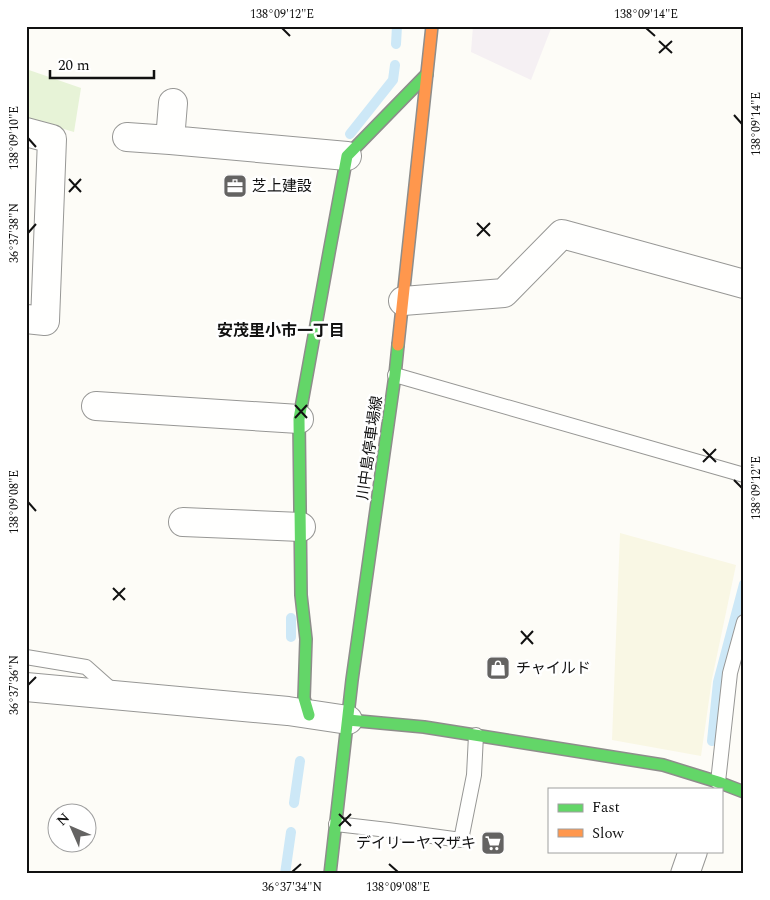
<svg xmlns="http://www.w3.org/2000/svg" width="770" height="900" font-family="Spectral,'Noto Sans JP',serif">
<style>
.industrial{fill:#f5f0f3}
.farmland{fill:#f9f7e4}
.green{fill:#e7f3d7}
.lines{fill:none;stroke-linecap:round;stroke-linejoin:round}
.stream{stroke:#cde8f7;stroke-width:10}
.lane-casing{stroke:#979795;stroke-width:16}
.street-casing{stroke:#979795;stroke-width:30}
.fast-casing{stroke:#8e8d8b;stroke-width:14}
.slow-casing{stroke:#8e8d8b;stroke-width:14}
.lane{stroke:#fffffe;stroke-width:14}
.street{stroke:#fffffe;stroke-width:28}
.fast{stroke:#63d668;stroke-width:11}
.slow{stroke:#ff974d;stroke-width:11}
.ticks{fill:none;stroke:#111;stroke-width:2}
.labels{text-anchor:middle;dominant-baseline:central;stroke-width:5;stroke-linejoin:round;paint-order:stroke}
.poi-label{font-size:15px;fill:#111;stroke:#fff;text-anchor:start}
.street-label{font-size:15px;fill:#111;stroke:#fff}
.neighbourhood-label{font-size:16px;font-weight:bold;fill:#111;stroke:#fff}
.neatline{fill:none;stroke:#111;stroke-width:2}
.ticks-label{font-size:12px;text-anchor:middle;fill:#111}
</style>
<rect width="100%" height="100%" fill="#fdfcf7"/>
<path class="industrial" d="M473,26H552L531,80L471,52Z"/>
<path class="farmland" d="M620,533L736,565L712,679L701,756L612,740Z"/>
<path class="green" d="M26,69L81,88L74,132L26,118Z"/>
<g class="lines">
<path class="stream" d="M396,44L397,26
M350,134L393,80L395,65
M291,618V637
M712,741L718,682L744,584
M294,803L300,761
M285,874L291,832"/>
<g class="lane-casing">
<path id="lane" d="M395,375L744,475
M26,657L86,667L113,691
M718,782L730,673L744,622
M336,824L388,830L461,840L474,775L476,735"/>
</g>
<g class="street-casing">
<path id="street" d="M26,132L52,139L45,321L26,319
M127,137L170,140L347,156
M170,140L173,103
M403,301L504,293L562,234L744,284
M96,406L299,419
M183,522L301,527
M26,687L288,711L348,720
M685,874L693,851"/>
</g>
<g class="fast-casing">
<path id="fast" d="M309,715L304,698L306,639L301,595L299,419L329,253L347,156L427,74
M348,720L424,727L663,765L718,782L744,792
M330,874L352,680L395,375L398,345"/>
</g>
<g class="slow-casing">
<path id="slow" d="M398,345L432,26"/>
</g>
<use href="#lane" class="lane"/>
<use href="#street" class="street"/>
<use href="#fast" class="fast"/>
<use href="#slow" class="slow"/>
</g>
<path class="ticks" d="M282,28L290,36M646,28L655,36M659,41L672,53M659,53L672,41M734,115L742,124M28,138L36,147M69,179L81,192M69,192L81,179M477,223L490,236M28,233L36,224M477,236L490,223M295,405L307,418M295,418L307,405M703,449L716,462M703,462L716,449M734,480L742,488M28,502L36,511M113,588L125,600M113,600L125,588M521,631L533,644M521,644L533,631M28,685L36,677M339,814L351,826M339,826L351,814M389,864L398,872M292,872L301,864"/>
<defs>
<g id="office-square" transform="scale(1.25)"><rect x="-9" y="-9" width="18" height="18" rx="4" fill="#646362" stroke="#fff"/><path d="M-6-3h4V-5.5h4V-3h4V5H-6ZM-1-4.5V-3h2v-1.5ZM-6 0V1H6V0Z" fill="#fff"/></g>
<g id="shop-square" transform="scale(1.25)"><rect x="-9" y="-9" width="18" height="18" rx="4" fill="#646362" stroke="#fff"/><path d="M-5-2.5h2.3a2.7 3.5 0 0 1 5.4 0H5L5.5 6h-11ZM-1.5-2.5h3a1.5 2.3 0 0 0-3 0Z" fill="#fff"/></g>
<g id="supermarket-square" transform="scale(1.25)"><rect x="-9" y="-9" width="18" height="18" rx="4" fill="#646362" stroke="#fff"/><path d="M-6-5.5h2.5l.6 2H6L4.5 2H-2.5L-4.4-4H-6ZM-1.5 3.2a1.3 1.3 0 1 0 .1 0ZM3 3.2a1.3 1.3 0 1 0 .1 0Z" fill="#fff"/></g>
</defs>
<g fill-rule="evenodd">
<use href="#office-square" x="235" y="186"/>
<use href="#shop-square" x="498" y="668"/>
<use href="#supermarket-square" x="493" y="843"/>
</g>
<g class="labels">
<g class="poi-label">
<text x="252" y="186">芝上建設</text>
<text x="516" y="668">チャイルド</text>
<text x="476" y="843" text-anchor="end">デイリーヤマザキ</text>
</g>
<g class="street-label">
<text transform="translate(370 448) rotate(-82)">川中島停車場線</text>
</g>
<g class="neighbourhood-label">
<text x="281" y="331">安茂里小市一丁目</text>
</g>
</g>
<rect width="770" height="900" fill="none" stroke="#ffffff" stroke-width="55"/>
<rect x="548" y="788" width="175" height="65" fill="#ffffff" stroke="#a0a0a0"/>
<rect x="558" y="804" width="25" height="8" fill="#63d668" stroke="#a0a0a0"/>
<text x="592" y="812" font-size="15" fill="#111111">Fast</text>
<rect x="558" y="829" width="25" height="8" fill="#ff974d" stroke="#a0a0a0"/>
<text x="592" y="838" font-size="15" fill="#111111">Slow</text>
<g transform="translate(72 828) rotate(315)"><circle r="24" fill="#ffffff" stroke="#a0a0a0"/>
<path d="M0-4L9 19L0 12L-9 19Z" fill="#646362"/>
<text y="-8" font-size="14" font-weight="bold" text-anchor="middle" fill="#111111">N</text>
</g>
<path d="M50 70v8h104v-8" fill="none" stroke="#111111" stroke-width="2.5"/>
<text x="58" y="70" font-size="15" fill="#111111" stroke="#ffffff" stroke-width="4" paint-order="stroke">20 m</text>
<rect x="28" y="28" width="714" height="844" class="neatline"/>
<g class="ticks-label">
<text x="282" y="18">138°09'12"E</text>
<text x="646" y="18">138°09'14"E</text>
<text transform="translate(756 124) rotate(-90)" y="4">138°09'14"E</text>
<text transform="translate(14 138) rotate(-90)" y="4">138°09'10"E</text>
<text transform="translate(14 233) rotate(-90)" y="4">36°37'38"N</text>
<text transform="translate(756 488) rotate(-90)" y="4">138°09'12"E</text>
<text transform="translate(14 502) rotate(-90)" y="4">138°09'08"E</text>
<text transform="translate(14 685) rotate(-90)" y="4">36°37'36"N</text>
<text x="292" y="891">36°37'34"N</text>
<text x="398" y="891">138°09'08"E</text>
</g>
</svg>
